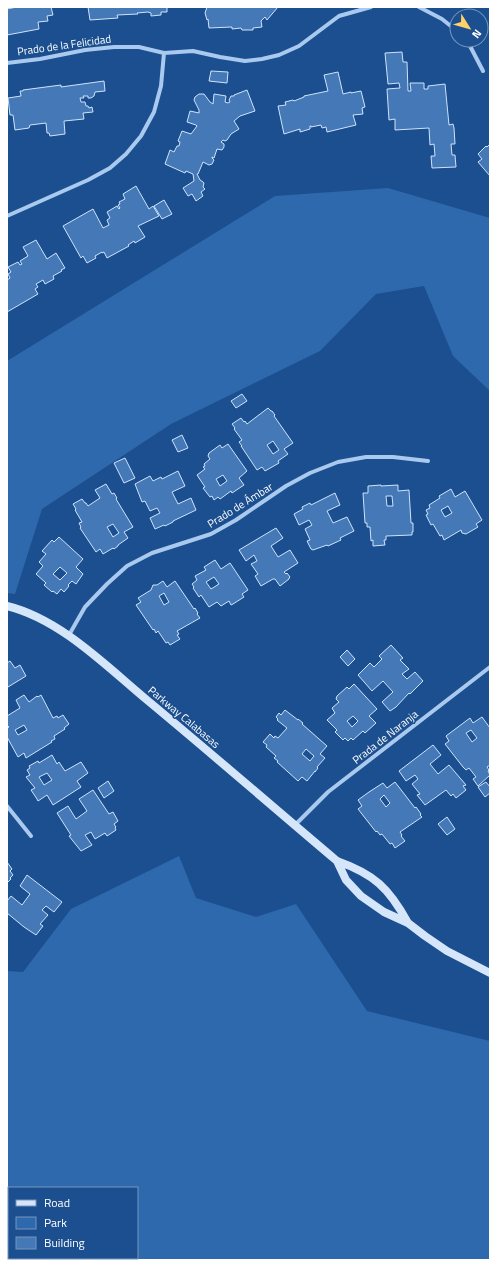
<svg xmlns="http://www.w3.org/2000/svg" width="497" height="1267" font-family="'Titillium Web',sans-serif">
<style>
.green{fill:#2e69ad;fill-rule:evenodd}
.building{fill:#4478b7;stroke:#cfe3fa;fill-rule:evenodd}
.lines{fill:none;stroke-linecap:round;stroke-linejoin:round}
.street{stroke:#a9c9ee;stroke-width:4}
.secondary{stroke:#d6e6fa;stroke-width:8}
.labels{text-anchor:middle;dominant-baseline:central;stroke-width:3;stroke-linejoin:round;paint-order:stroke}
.street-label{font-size:11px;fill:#fff;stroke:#1b4f8f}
</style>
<rect width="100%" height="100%" fill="#1b4f8f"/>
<path class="green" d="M388,188L490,218V391L453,356L424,286L376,294L320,351L171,424L42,509L15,594L7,593V361L275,196Z
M179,856L196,898L256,917L296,904L367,1011L490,1041V1260H7V971L23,972L71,909ZM9,1188H137V1258H9Z"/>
<path class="building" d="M17,7H51L53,15L47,16L48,21L38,22L39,29L7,35V9Z
M88,7H167V12H161V15L151,16V13L148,12L137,13L138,14L117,15L118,18L90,20Z
M207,7H278L267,20L265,17L261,21L262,27L253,28V30H242L241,28L232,29V27L209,28L208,19L207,20L205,13Z
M402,52L403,62H407L408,91H411L410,83H424V89H428V86L445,84L449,125L453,124L454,128L455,144H451L452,155H455L456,167L432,168L431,156H435L434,144L430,145L429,128L395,130V119L389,120L387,89L400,88L399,83L388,84L385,53Z
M211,71L228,72L227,83L209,81Z
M338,72L343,94L351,92V93L361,91L365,107L362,108L363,114L353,115L356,125L327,132L326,127L322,128L321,125L311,127V126H310V129L300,132V129L284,134L278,106L286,105L285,102L293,100L294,101L304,97V96L328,91L324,75Z
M104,81L105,91L95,92L94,96L91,98H88V96H83L84,98H80L81,102H85L86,106H88L89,108L92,107L93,112L83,113L84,119L64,121L65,134L50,136L49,133H47L46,123L30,125L29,128L15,130L13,115H10L8,98L21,96L20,91H23V90L61,85V87Z
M247,90L255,111L240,116L234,121L239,129L231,134L227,140L225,141L223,140L221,142L224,144V147L222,150L217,149L214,158L212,157V158L214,160L212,164L209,165L203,162L198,174H197L200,180L203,182L204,183L203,187L205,189L201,192L203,196L196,201L192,194L188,196L183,188L194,181L193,174L186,171L185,173L165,164L170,150L174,152L177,146H179L180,142L178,141L182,131L191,134L197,126L196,125L187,122L190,111L199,113V110L194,100L195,97L199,94H204L210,102L213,104L214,94L226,96L225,102L228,103L230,102L229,100L231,96H234V95Z
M490,144V176L478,162L482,159L478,154L486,146L487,147Z
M136,186L149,209L153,206L159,216L138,226L145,237L135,243L134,241L128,245L129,246L107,258L104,252L102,253V252L95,256L96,258L87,263L83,256L81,258L63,226L93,209L103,228L109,225L107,220L110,218L107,212L117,206L119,209L120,208L118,205L120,204L119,202L125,199L123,194Z
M164,200L172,214L162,219L154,206Z
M36,240L47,259L56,253L65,268L61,270L62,271L53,276L54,279L45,284L43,280L36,284L38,287L35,289L38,294L7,312V280L10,278L8,274L11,272L8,267L18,262L20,265L22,264L20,261L28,256L23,247Z
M242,394L247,401L236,408L231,401Z
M268,408L271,411H272L275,415L274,416L293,443L284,449L288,454L278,461L279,463L265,471L262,467L257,470L241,446H242L239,442L242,440L234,429L235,428L232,424L241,418L244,422L245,421L247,424ZM273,441L279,450L273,454L267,445Z
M182,435L188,448L178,452L172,440Z
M228,444L247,471L239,478L244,485L232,493L231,491L220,499L218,497L214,500L212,496L210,497L203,488L205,487L197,475L205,469L203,467L205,466L204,464L210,459L208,456L209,453L220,445L222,448ZM223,475L227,481L220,486L216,479Z
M125,458L135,478L124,483L114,463Z
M178,471L185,486L172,492L178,504L191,498L196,510L173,521V522L165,526L164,525L155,529L150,518L160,513L157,508L150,511L145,501L142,502L135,484L150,476L153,481L161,477L162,479Z
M106,484L112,494L114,493L117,498L116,499L133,527L124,532L128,538L118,545V546L114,549L113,548L103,554L100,549L96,552L80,528L81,527L79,523L82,522L75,510L76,509L73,504L82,499L85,503H86L88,506L100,498L95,490ZM113,524L119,533L113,537L107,527Z
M381,485V486L398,485V491L409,490L411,523H413V532H412V535L386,536V540H384L385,545L373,546V540L371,541L370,527H367V523H365L363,493H368V486ZM386,496H392L393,506H387Z
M451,489L455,497L465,491L482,520L476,524L478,527L466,534L462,533L461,530L444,540L442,535L440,536L433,524L431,525L426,515L428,514L426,510L430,508L429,505L440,498L439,496ZM448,506L452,513L445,517L441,510Z
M335,493L340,505L327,511L333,523L347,517L354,531L340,538L341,540L328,546L327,545L313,550L311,549L307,541L310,540L305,529L312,525L309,520L299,525L294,514L303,509L302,507L310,503L311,505Z
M276,528L283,538L271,546L278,557L290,550L298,563L284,572L286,574L287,573L290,577L289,578V579L280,586L275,579H273L261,586L255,576L258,574L251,564L257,561L254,555L246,561L239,550Z
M59,537L83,559L76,567L83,574L76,584L72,581L68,585L69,586L64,592L61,589L57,594L53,591L52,592L44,585L46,583L36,574L43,566L39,562L46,554L42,551L52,540L54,542ZM60,567L67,573L60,580L53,574Z
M215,560L221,569L230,563L248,590L242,594L244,597L233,604L231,605L229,601L221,606L217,602L209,607L201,595L199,597L193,588L194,587L192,584L197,580L195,576L206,570L204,567ZM214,577L219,584L211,589L206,582Z
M163,581L167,587L175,581L194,609L195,608L198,613L197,614L200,618L177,631L179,634L177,635L180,639L170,645L168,642L166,643L158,631L156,633L154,629L153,630L136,605L141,602L138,598L151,590L153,585H157ZM164,593L169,602L164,605L159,596Z
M391,645L403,658L400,660L409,669L402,674L407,679L415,672L423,681L410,694L409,693L396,707L390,711L382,702L393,692L383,681L372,691L358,675L370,663L374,667L382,659L379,656Z
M347,650L355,659L348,666L340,657Z
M10,661L15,668L20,665L26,676L8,687L7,685V663Z
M354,684L377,709L369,716L376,723L365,733L363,731L353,740L351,738L348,741L345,738L343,740L335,732L337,730L327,720L335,713L332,708L339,702L336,699L337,696L347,687L349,689ZM353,716L358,721L352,727L347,721Z
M24,695L29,702L37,696L38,697L41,695L53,718L57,716L58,718L63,715L69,724L64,728L65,729L54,736L55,739L51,741L52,742L26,758L24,753L18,757L7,737V728L9,727L7,725V716L20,708L16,700ZM24,725L27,730L18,735L15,730Z
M285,710L298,720V719L303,723L302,724L327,746L320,754L325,758L317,767L318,768L315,772V771L307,781L302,777L298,781L277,762L278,761L274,758L276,756L266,747L267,745L263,742L270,734L274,738L275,736L278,738L287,728L277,720L278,719L276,717L279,713L281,715ZM306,749L314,756L310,761L302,754Z
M482,717L490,728V765L487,767L489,770L488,771L490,775L478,786L473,779L476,777L469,768L466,770L463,767L445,744L449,741L446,736L470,718L473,723ZM471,730L477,738L472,742L466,733Z
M433,745L441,755L430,764L438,774L449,765L466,785L463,786L466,790L456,798L453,794L451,796L446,790L425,805L417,795L420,794L412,784L418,779L415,775L406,781L399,771Z
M52,755L57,764L59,762L65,771L81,762L88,773L77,781L81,787L53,805L47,795L38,801L37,799L31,790L35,788L26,777L30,775L27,770L30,768L29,766L38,761L39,763ZM47,773L52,780L44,785L39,777Z
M108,781L114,791L104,798L98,788Z
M395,782L415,808L416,807L421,814L420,815L422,817L400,832L402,835L401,836L405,841L395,848L392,843L390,844L382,834L380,835L377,831L376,832L358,809L362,806L358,800L369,792L383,783L387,788ZM384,795L390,803L386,807L380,799Z
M486,782L490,787V793L485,797L478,787Z
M93,790L109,814L113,812L118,821L114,824L116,827L115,828L116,830L107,836L105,833L95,839L91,832L85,835L92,845L81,851L69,836L71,835L57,813L68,806L76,819L87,811L79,799Z
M447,817L455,829L447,835L438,824Z
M7,862L12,869L10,871L13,875L10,878L11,879L7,883Z
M27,875L62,902L54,912L46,906L42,910L48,915L40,924L43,926L36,935L24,927L7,913V901L11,896L22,905L30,894L20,886Z"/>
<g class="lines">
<path class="street" d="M419,7L442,19L457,31
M465,40L469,44L483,71
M7,63L40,59L85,50L114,47H139L164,53L193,51L220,57L245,61L262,59L279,55L299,46L339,16L371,7
M7,216L88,180L110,168L126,154L141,136L154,112L161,86L164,53
M69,635L85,607L107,584L127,566L152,553L211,534L236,520L286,486L310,473L338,462L366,457H393L428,461
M7,806L31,836
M295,825L328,792L490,667"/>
<path class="secondary" d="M7,606C60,619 105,665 147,700C211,753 273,807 337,861C374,874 389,888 408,923
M337,861L346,880L361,896L384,912L408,923L425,936L447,951L490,973"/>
</g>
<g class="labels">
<g class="street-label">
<text transform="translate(64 45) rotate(-8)">Prado de la Felicidad</text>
<text transform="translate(240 505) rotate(-32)">Prado de Ámbar</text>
<text transform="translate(184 717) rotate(40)">Parkway Calabasas</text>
<text transform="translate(385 737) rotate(-38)">Prada de Naranja</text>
</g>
</g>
<rect width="497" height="1267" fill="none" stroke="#ffffff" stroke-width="16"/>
<rect x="8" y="1187" width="130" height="72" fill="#1b4f8f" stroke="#7695bc"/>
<rect x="16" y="1200" width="20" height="6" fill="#d6e6fa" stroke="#7695bc"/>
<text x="44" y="1207" font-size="12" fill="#ffffff">Road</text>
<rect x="16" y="1217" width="20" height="12" fill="#2e69ad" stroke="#7695bc"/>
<text x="44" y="1227" font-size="12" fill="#ffffff">Park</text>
<rect x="16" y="1237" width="20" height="12" fill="#4478b7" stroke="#7695bc"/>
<text x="44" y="1247" font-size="12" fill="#ffffff">Building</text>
<g transform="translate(469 28) rotate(127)"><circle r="19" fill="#1b4f8f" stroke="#7695bc"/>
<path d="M0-3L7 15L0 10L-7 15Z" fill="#ffd166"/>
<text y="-6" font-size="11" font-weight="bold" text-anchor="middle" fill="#ffffff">N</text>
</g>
</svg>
